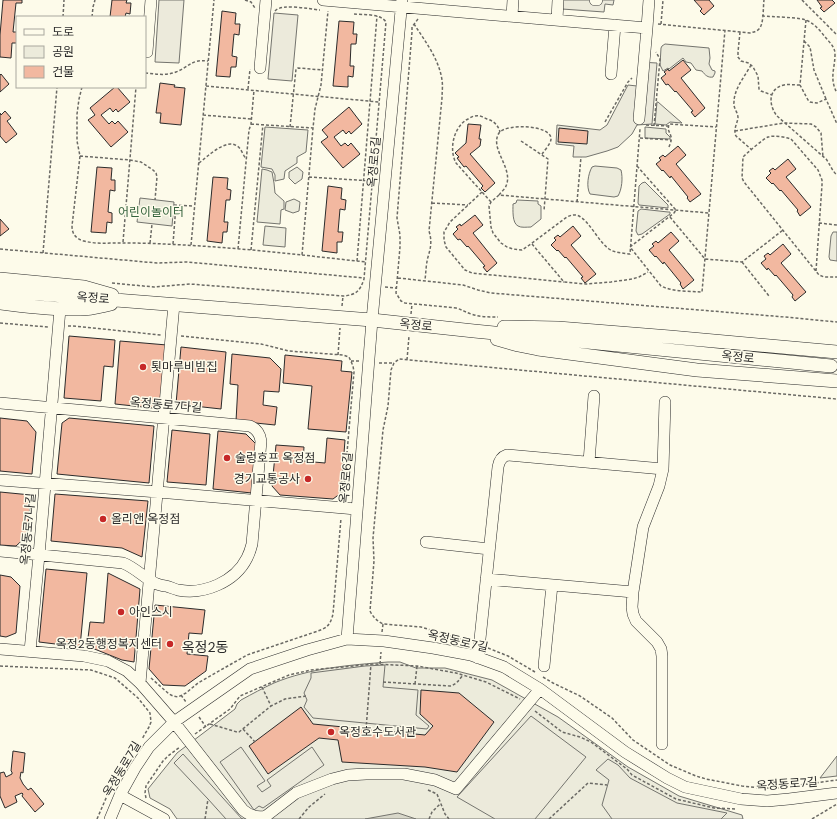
<svg xmlns="http://www.w3.org/2000/svg" width="837" height="819" font-family="'DM Sans','Noto Sans KR',sans-serif">
<style>
.green{fill:#ecebdb;stroke:#74746e}
.parking{fill:#eceadb;stroke:#74746e}
.water{fill:#d8d7c9;stroke:#74746e}
.building{fill:#f2b8a0;stroke:#2b2b2b}
.lines{fill:none;stroke-linecap:round;stroke-linejoin:round}
.minor-casing{stroke:#2b2b2b;stroke-width:12}
.major-casing{stroke:#2b2b2b;stroke-width:14}
.path{stroke:#6a6964;stroke-width:1.5;stroke-dasharray:3 2;stroke-linecap:butt}
.minor{stroke:#fdfbea;stroke-width:11}
.major{stroke:#fdfbea;stroke-width:13}
.poi-dot{fill:#c62828;stroke:#fdfbea;stroke-width:1.5}
.labels{text-anchor:middle;dominant-baseline:central;stroke-width:3;stroke-linejoin:round;paint-order:stroke}
.street-label{font-size:12px;fill:#2b2b2b;stroke:#fdfbea}
.park-label{font-size:12px;fill:#34623c;stroke:#fdfbea}
.poi-label{font-size:12px;fill:#2b2b2b;stroke:#fdfbea;text-anchor:start}
.quarter-label{font-size:14px;fill:#2b2b2b;stroke:#fdfbea}
</style>
<rect width="100%" height="100%" fill="#fdfbea"/>
<path class="green" d="M665,44L709,48L710,58L709,64L712,70L715,71V73L713,77C708,78 705,75 702,71L696,70L691,63L686,62L683,58L669,69L668,68L663,71L660,65L661,48L662,46Z
M657,102H658L682,123L670,122L666,125L655,124Z
M265,127L308,130L306,152L297,157V163L285,171L284,179L275,181V175L272,169L261,167Z
M645,127L666,129V133L670,137V139L645,138Z
M595,166L617,168L621,170C623,178 622,189 618,196L614,197L590,194C586,187 588,174 592,167Z
M297,167L303,172L302,179L295,184L289,178V172Z
M262,169L267,170L272,172L274,183L275,193L284,201V209L281,210L280,224L257,222Z
M645,182L668,205V208L639,205L638,203L639,186L642,183Z
M140,198L174,202L172,226L137,222Z
M294,199L300,202L299,211L293,213L285,210L286,202Z
M517,200L538,201V204L541,206V219L531,227C527,227 521,228 518,226C512,223 513,210 513,204L516,203Z
M641,209L668,212H670V214L642,234L638,235L636,231L638,211Z
M265,226L286,228L285,247L263,245Z
M833,232H837V261L830,260L829,257L831,236Z
M388,662H400L416,668H445L492,680L558,717L628,767L679,796L742,815L743,819H177L170,809L150,798L148,789L177,753L235,709L237,704L241,700C252,694 263,688 274,683C310,668 350,665 388,662Z
M837,756V776L820,778Z"/>
<path class="parking" d="M159,0H184L179,63L155,62Z
M563,0H614L613,5L605,4L604,12L562,9Z
M274,13L298,15L292,81L268,79Z
M639,62L657,63L652,124L637,125L632,134L618,147L607,151L586,157H573L574,146L556,144L557,125L600,130L607,125L628,85L637,86Z
M385,665L383,687L418,690L416,715L429,726L427,729L313,718L304,707L307,700L304,693L311,678V673L365,666Z
M531,716L586,757L535,819H495L457,797Z
M241,747L265,781L257,786L262,792L271,786L267,780L312,747L324,765L263,808L259,806L254,810L220,762Z
M183,754L242,819H243H226L208,799L174,763Z
M608,759L618,765L630,778L677,803L727,813L721,819H612L602,805L609,780L596,770Z"/>
<path class="water" d="M398,813L416,819H365Z"/>
<path class="building" d="M3,0H22V3H16L13,32H17V43H12L11,58L0,57V35Z
M112,0H127L126,3H131L130,14L126,13L125,17H110Z
M694,0H709L714,6L704,15L700,11L702,9Z
M817,0H832L835,3L824,12L820,8L822,7Z
M222,11L236,13L235,24H240L239,35L234,34L232,56L237,57L236,67H231L230,77L216,76Z
M339,21L354,22L353,34H357L356,44H351L350,66H354L353,77L348,76V87L333,86Z
M683,60L691,70L681,78L705,108L695,117L691,112L693,111L676,91L675,92L668,84L666,85L661,78L666,74L664,72L668,69L669,71Z
M1,74L9,84L0,92V75Z
M160,83L175,85L174,87L185,88L181,125L160,123L161,113H156Z
M115,87H117L130,102L118,112L116,109L113,112L110,108L101,115L109,124L112,121L115,124L118,121L128,132L111,147L88,120L95,115L90,108Z
M349,107L362,124L351,134L349,131L346,134L343,130L334,137L341,146L345,143L348,146L351,143L360,154L343,168L321,142L328,137L322,130Z
M5,111L11,118L7,121L17,134L6,143L0,136V113L1,115Z
M468,124L481,125L479,139H481L480,146L470,154L495,183L485,192L481,188L483,186L466,166L464,167L457,158L459,157L455,153L466,143Z
M559,128L588,131L587,144L558,142Z
M678,146L686,155L676,164L701,194L690,202L687,198L688,197L671,176L670,178L663,170L662,171L656,164L661,160L659,158L663,155L665,157Z
M788,159L796,169L786,177L811,207L800,216L797,211L798,210L781,190L780,191L773,183L772,184L766,178L771,173L769,171L773,168L775,170Z
M97,167L112,168L111,180H115V191L110,190L108,212L112,213V223L107,222L106,233L91,232Z
M213,177L228,178L227,189L231,190L230,200H226L224,222H228L227,232H223L222,243L207,241Z
M328,186L342,188L341,199L346,200L345,210L340,209L338,232H343L342,242H337V253L322,251Z
M475,215L483,225L473,233L497,263L487,272L483,267L485,266L468,246L467,247L460,239L458,240L453,234L458,229L456,227L460,224L461,226Z
M0,219L9,229L0,236Z
M573,226L581,236L571,245L596,274L585,283L581,278L583,277L566,257L565,258L558,250L557,251L551,245L556,240L554,238L558,235L560,237Z
M671,232L679,241L669,250L694,280L683,289L680,284L681,283L664,262L663,264L656,256L655,257L649,250L654,246L652,244L656,241L658,243Z
M783,244L791,254L781,263L806,292L795,301L792,297L793,295L776,275L775,276L768,268L767,270L761,263L766,259L764,256L768,253L770,255Z
M69,336L115,340L113,367L104,366L101,401L64,398Z
M120,341L167,345L162,409L115,404Z
M181,347L226,352L221,409L176,404Z
M232,354L270,358L281,369L279,392L264,391L263,405L277,407L275,425L236,421L238,385L230,384Z
M285,355L342,361L341,371L352,372L346,432L308,429L312,386L283,383Z
M0,418L27,421L36,432L32,474L0,471Z
M69,418L154,426L149,483L57,474L62,423Z
M172,430L210,434L206,485L167,482Z
M218,431L246,434L256,444L252,493L213,489Z
M327,438L345,440L341,493L333,499L280,495L272,486L276,445L304,447L303,461L325,463Z
M0,492L31,495L27,536L16,546L0,545Z
M55,494L148,501L142,557L122,548L51,541Z
M46,569L87,573L80,647L39,642Z
M108,573L140,589L134,662L122,660L87,646L90,622L104,623Z
M0,575L11,577L20,586L16,633L6,637L0,636Z
M155,605L205,610L202,634L189,633L187,654L208,656L206,671L185,686L163,685L149,669Z
M421,690L459,693L494,722L457,772L425,767L342,762L338,740L319,738L268,774L249,746L301,707L313,724L425,735L433,726L420,714Z
M13,751L25,753L23,773L21,772L20,778L23,784L28,790L31,788L44,804L35,812L22,796L23,794L22,793L15,796L17,802L5,808L0,796V773L4,772L6,777L12,774V772L11,771Z"/>
<g class="lines">
<g class="minor-casing">
<path id="minor" d="M323,0L647,28L649,0
M595,0H597
M512,16L513,0
M557,20L558,0
M147,52L151,0
M260,68L266,0
M611,74L615,25
M639,119L647,28
M0,403L250,426C257,429 260,434 261,441L252,544C251,548 249,554 247,558C235,582 204,595 178,590C174,589 170,587 166,586C163,586 160,585 157,584C145,579 136,568 123,563L0,551
M589,462L594,396
M663,469L665,402
M0,480L158,492L356,509
M426,542L489,549
M486,579L633,592
M347,639L372,320L402,0
M0,649L84,656L108,661L127,671L140,683L174,722L243,810C250,816 257,818 266,816L296,793L332,779L348,775L366,774H404L435,780L456,789L540,689
M30,651L39,555L60,309
M478,658L498,467C499,461 501,457 507,455L663,469L659,486L643,527L633,592L632,607L633,614L636,621L657,642L661,649L662,656V744
M544,666L552,585
M140,683L174,304
M120,795L164,819
M110,819L120,795L135,768L149,747L174,722L250,669L307,650L347,639L384,641L433,648L471,655L504,667L540,689L625,752L667,778L685,787L741,799L767,801L789,799L837,793"/>
</g>
<g class="major-casing">
<path id="major" d="M0,279L84,287L112,295
M0,291L372,320L474,331L831,366
M0,303C26,306 54,310 81,309C91,309 101,306 111,304
M504,327L558,328L670,337L837,352
M497,339L518,345L538,349L697,370L837,381"/>
</g>
<path class="path" d="M245,0L251,2L255,8
M802,0L837,35
M275,11C282,3 309,9 320,10
M762,16C772,17 802,17 808,21C816,25 821,32 826,38C830,43 835,47 835,54C835,69 829,78 837,93
M63,17L64,0
M92,17L93,7L95,0
M418,19L412,27V32L397,218L400,235V247L396,293L401,301L405,303L456,308C463,310 465,312 471,314C480,317 489,317 498,317
M806,20L800,85L808,100L810,102L817,103L826,99L837,124
M414,24C425,41 439,59 442,80C443,86 442,92 442,98L429,231C432,241 431,247 428,257C426,264 426,272 425,280
M658,24L750,33C753,32 756,32 759,29C764,24 763,7 764,0
M661,24L663,0
M740,32L738,52V57L741,61L749,63L753,67L758,76L759,89L761,91L772,95
M804,41L810,47L814,70L826,99
M751,65C745,76 734,89 734,102C733,108 738,112 738,118C737,124 733,130 736,136L752,150
M145,73C156,74 166,76 176,72C189,67 191,59 208,61
M800,85C794,85 789,84 784,85C767,89 769,106 777,116L826,159C830,164 832,171 837,175
M206,86L379,102
M82,87L79,99L77,114V141L80,156L72,226C72,234 76,239 84,241C95,244 106,243 117,243C132,243 148,243 163,244C210,246 256,250 302,255L313,128L315,109L321,85L328,11
M248,89L250,69
M203,115L251,119
M605,122L628,82L632,78
M251,124L313,128
M646,125L668,126
M654,126L660,59L656,52
M290,127L296,69L298,68L323,70
M735,131L784,123L811,124L816,127L821,133L823,157
M640,138L671,140
M521,141L548,159L544,211
M669,147C670,144 672,140 671,137C670,131 667,132 669,124L716,127
M542,154C545,150 551,143 551,139C552,125 506,123 499,133C489,149 514,168 506,186C505,189 501,192 499,195L709,213
M80,156L130,160L141,162L153,170L156,173L157,177L155,200
M199,163C207,157 226,138 237,146C241,148 243,155 246,159
M637,166L676,210L674,213L630,247L661,286C673,292 689,291 702,292L725,30
M309,177L372,181
M482,192L450,222L444,232V240L446,247L465,270L472,273L564,282
M499,195L491,202L489,206L491,227L493,233L501,243L507,247L513,249L522,250L528,246L567,217C571,215 575,214 579,216C590,222 598,241 609,249C615,253 623,253 630,254L640,129
M491,202L456,163C449,150 453,129 466,120C469,119 472,116 475,116C479,115 483,117 487,119C494,121 498,125 500,132
M577,202L581,157
M432,203L468,205
M174,205L194,206
M670,217L705,259L742,262L783,230
M819,223L837,225
M123,242L136,87
M150,243L152,224
M173,244L176,205
M532,244L564,282L586,284L611,282L632,279L639,277L648,272
M191,245L214,0
M0,249L157,263L187,262L364,278
M238,249L249,130L251,124L254,90
M251,250L263,124
M43,253L57,87
M302,255L366,262
M357,261L377,16
M742,262L769,296
M816,271L822,185V180L818,170L791,139C784,137 775,135 768,137C763,139 747,153 743,157L742,178L744,182L819,275L824,277H837
M398,278L463,285L478,290L491,293L785,317L837,322
M112,283L154,287L190,284L343,296C356,295 360,291 364,279L386,22C380,13 363,15 353,14
M385,287L396,288
M342,306L343,296
M411,314L412,304
M0,323L48,327
M68,326H73L161,335
M181,336L261,344L289,351L343,355L349,357L353,366L354,372L343,499
M338,355L340,328
M407,360L409,336
M351,361H359
M379,363H393
M382,632L383,624
M470,642L421,627L383,624C377,621 373,617 370,611L374,561L373,538L383,430L388,406L391,370L394,363L399,359L837,399
M488,648L508,656L535,672
M380,664L381,652
M0,666L91,670L115,678L138,698L150,713L151,722L149,727L142,739
M543,677L553,683L580,696L612,718L633,740L670,765L696,776L706,779L742,786L760,788H777L837,780
M151,678L169,694L173,696L178,697L186,693L198,683L247,655L315,632C327,628 330,626 333,614L341,518
M383,682L450,686C457,684 459,680 463,675
M415,684L417,666
M262,687L271,706L285,699L306,696
M181,695L186,702
M535,711L562,732L580,737L591,742L627,769L632,775L676,799L714,808L736,809
M199,717L206,727
M210,724L237,732H239L271,706
M243,729L255,742
M366,730L371,664
M195,734L230,709L240,696L289,675L311,670L374,664L417,666L456,673L486,682L520,699
M428,790L437,794L445,814L449,819
M146,798L145,793L146,786L163,761L168,756L180,747
M97,819L110,789L124,765
M205,819L208,799
M299,819L309,807L325,794
M429,819L432,812L440,804
M549,819L588,783L607,785
M812,819L837,804"/>
<use href="#minor" class="minor"/>
<use href="#major" class="major"/>
</g>
<g class="poi-dot">
<circle cx="143" cy="367" r="4"/>
<circle cx="227" cy="458" r="4"/>
<circle cx="308" cy="479" r="4"/>
<circle cx="103" cy="519" r="4"/>
<circle cx="121" cy="612" r="4"/>
<circle cx="170" cy="644" r="4"/>
<circle cx="331" cy="732" r="4"/>
</g>
<g class="labels">
<g class="street-label">
<text transform="translate(374 162) rotate(-85)">옥정로5길</text>
<text transform="translate(93 298) rotate(4)">옥정로</text>
<text transform="translate(416 325) rotate(6)">옥정로</text>
<text transform="translate(738 357) rotate(6)">옥정로</text>
<text transform="translate(166 405) rotate(5)">옥정동로7다길</text>
<text transform="translate(346 478) rotate(-85)">옥정로6길</text>
<text transform="translate(28 529) rotate(-85)">옥정동로7나길</text>
<text transform="translate(458 641) rotate(13)">옥정동로7길</text>
<text transform="translate(122 769) rotate(-59)">옥정동로7길</text>
<text transform="translate(787 784) rotate(-4)">옥정동로7길</text>
</g>
<g class="park-label">
<text x="151" y="212">어린이놀이터</text>
</g>
<g class="poi-label">
<text x="151" y="367">툇마루비빔집</text>
<text x="235" y="458">술렁호프 옥정점</text>
<text x="300" y="479" text-anchor="end">경기교통공사</text>
<text x="111" y="519">올리앤 옥정점</text>
<text x="129" y="612">아인스시</text>
<text x="162" y="644" text-anchor="end">옥정2동행정복지센터</text>
<text x="339" y="732">옥정호수도서관</text>
</g>
<g class="quarter-label">
<text x="205" y="647">옥정2동</text>
</g>
</g>
<rect x="16" y="16" width="130" height="72" fill="#fdfbea" stroke="#a9a89e"/>
<rect x="24" y="29" width="20" height="6" fill="#fdfbea" stroke="#a9a89e"/>
<text x="52" y="36" font-size="12" fill="#2b2b2b">도로</text>
<rect x="24" y="46" width="20" height="12" fill="#ecebdb" stroke="#a9a89e"/>
<text x="52" y="56" font-size="12" fill="#2b2b2b">공원</text>
<rect x="24" y="66" width="20" height="12" fill="#f2b8a0" stroke="#a9a89e"/>
<text x="52" y="76" font-size="12" fill="#2b2b2b">건물</text>
</svg>
